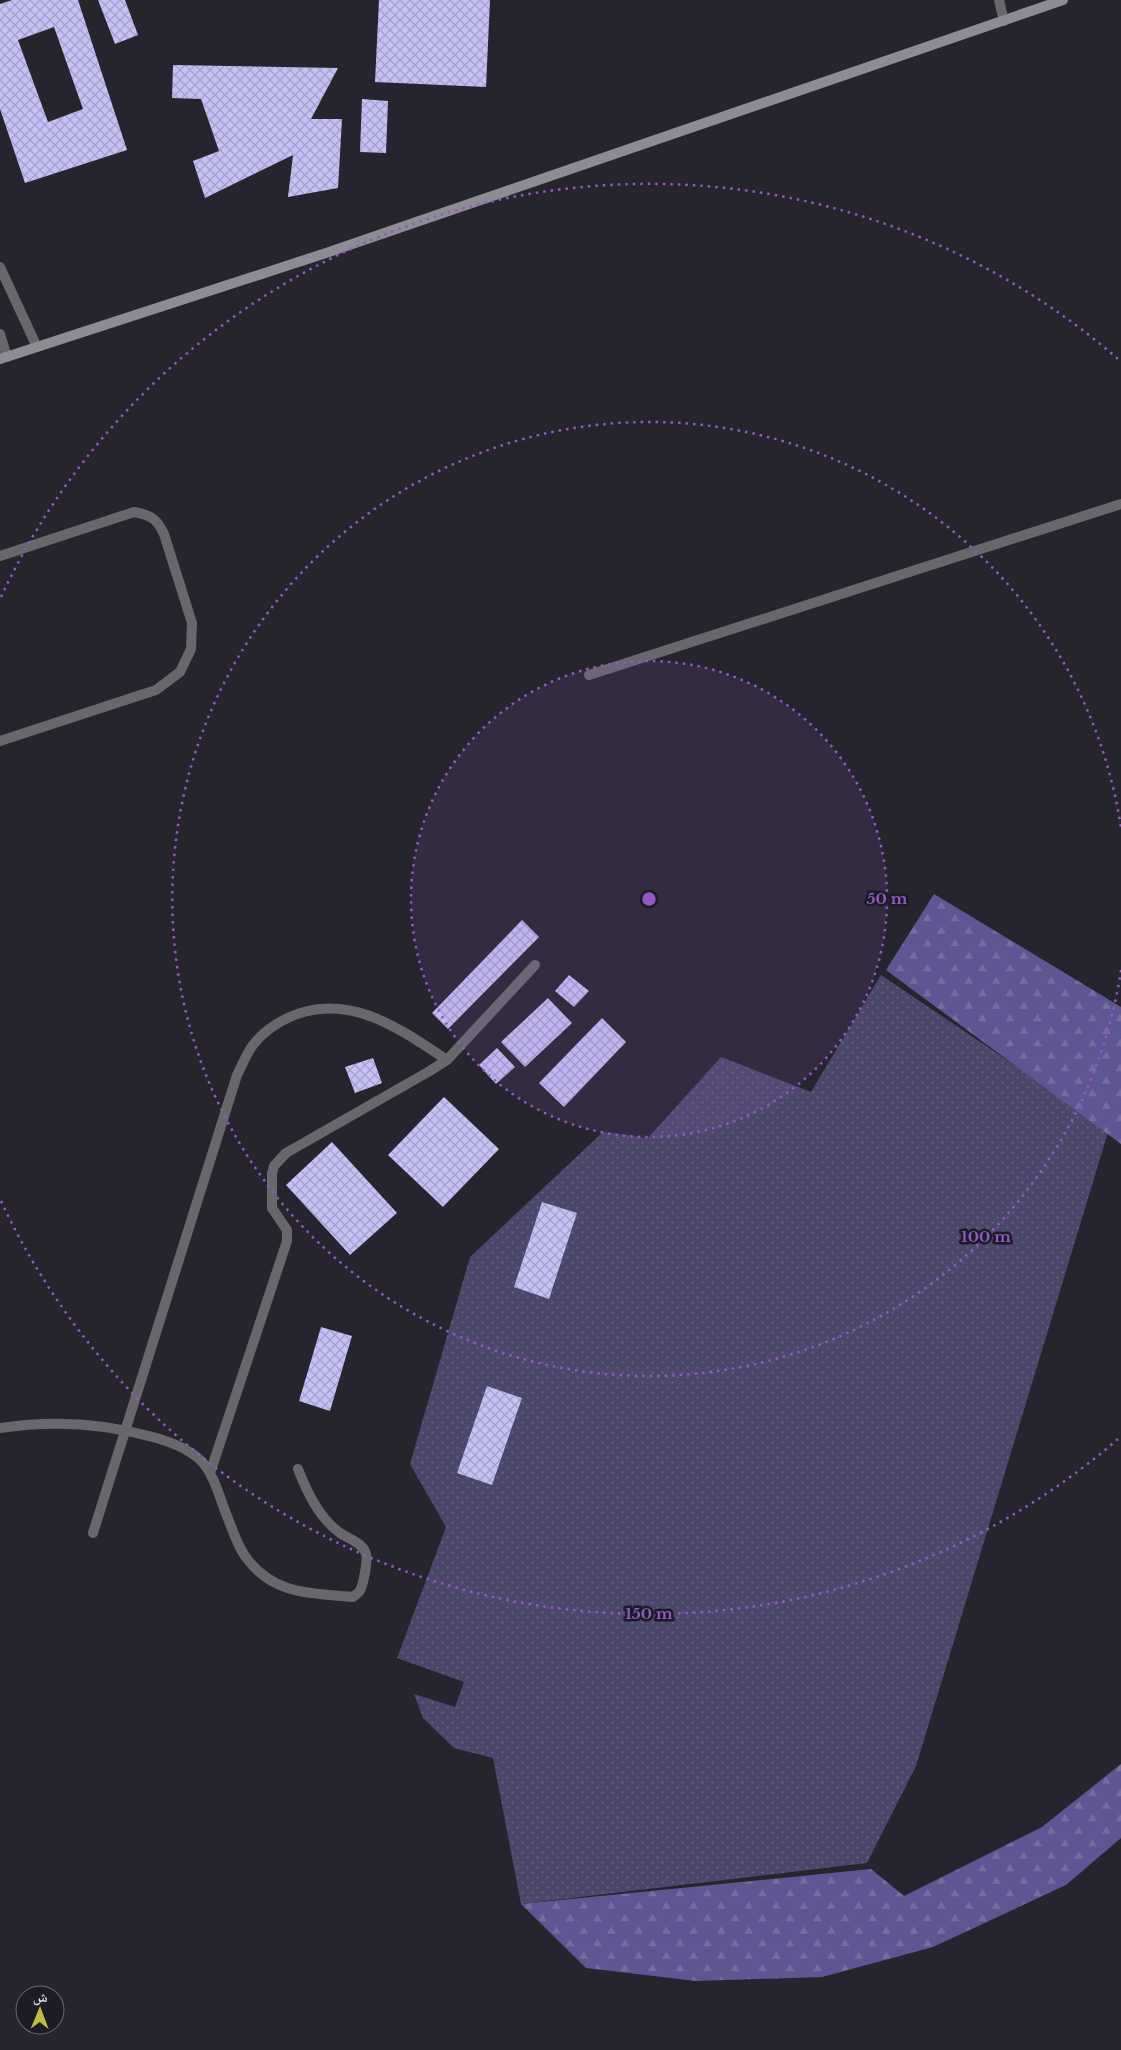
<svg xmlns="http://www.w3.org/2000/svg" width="1121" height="2050" font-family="'Libre Baskerville','Noto Naskh Arabic',serif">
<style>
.grass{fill:url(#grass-dots)}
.forest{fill:url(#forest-firs)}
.building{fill:url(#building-cross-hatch);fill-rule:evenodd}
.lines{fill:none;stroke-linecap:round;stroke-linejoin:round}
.lane{stroke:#68686c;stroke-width:10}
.street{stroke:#68686c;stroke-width:10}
.secondary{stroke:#8d8c93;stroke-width:10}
.ring{fill:none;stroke:#9358c8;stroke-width:2.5;stroke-dasharray:2.5 5}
.centre{fill:#9358c8;stroke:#1d1c24;stroke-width:2.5}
.ring-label{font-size:15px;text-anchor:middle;font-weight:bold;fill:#9358c8;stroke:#1d1c24;stroke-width:5;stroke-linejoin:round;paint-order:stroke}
</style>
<defs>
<pattern id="grass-dots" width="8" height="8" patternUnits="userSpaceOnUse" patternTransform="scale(1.25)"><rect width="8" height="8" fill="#4b476a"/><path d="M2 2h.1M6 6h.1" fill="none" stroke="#64617f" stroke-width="1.8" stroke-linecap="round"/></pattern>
<pattern id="forest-firs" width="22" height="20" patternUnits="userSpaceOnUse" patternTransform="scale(1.25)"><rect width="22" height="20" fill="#5e5692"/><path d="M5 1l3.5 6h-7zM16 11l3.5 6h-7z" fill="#746ea1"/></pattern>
<pattern id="building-cross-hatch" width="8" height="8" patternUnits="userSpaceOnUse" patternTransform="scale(1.25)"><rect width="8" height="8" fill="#c5c0f6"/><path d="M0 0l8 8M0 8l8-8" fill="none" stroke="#a4a0ca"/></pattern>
</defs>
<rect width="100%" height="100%" fill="#26252e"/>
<path class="grass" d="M881,975L1109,1129L916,1766L867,1863L521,1904L493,1758L454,1748L423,1718L414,1694L455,1707L464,1682L397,1658L446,1527L410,1464L470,1257L603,1132L648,1138L721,1057L811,1092Z"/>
<path class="forest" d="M934,894L1121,1007V1144L886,970Z
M1121,1764V1838L1066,1885L933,1947L822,1977L696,1981L586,1968L521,1904L871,1869L904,1896L1042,1827Z"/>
<path class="building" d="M12,0H78L127,150L25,183L0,109V4ZM54,27L83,109L48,122L18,40Z
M98,0H125L138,35L115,44Z
M379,0H490L486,87L375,82Z
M173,65L338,68L311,119H342L338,188L288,197L293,155L205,198L193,161L219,151L201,99L172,98Z
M362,99L388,101L386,153L360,152Z
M522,920L539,937L448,1029L432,1013Z
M569,975L589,991L574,1007L555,991Z
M548,998L572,1023L525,1067L501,1042Z
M602,1018L626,1042L564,1107L539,1083Z
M497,1048L515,1067L496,1084L479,1065Z
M373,1058L382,1083L355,1093L345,1067Z
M444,1097L499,1149L443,1207L388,1155Z
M332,1142L397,1213L350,1255L286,1185Z
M542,1202L577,1213L549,1299L514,1287Z
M321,1327L352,1336L330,1411L299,1401Z
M487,1386L522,1398L492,1485L457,1473Z"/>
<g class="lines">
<path class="lane" d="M0,556L134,512C151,515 157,519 164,534L192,623L191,649L180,672L156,690L0,741
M0,1428C52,1420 103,1423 153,1437C171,1442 191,1449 203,1463C214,1476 219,1495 225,1511C231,1525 236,1543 245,1556C272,1595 311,1593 353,1597C354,1596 358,1593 359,1592C363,1587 368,1561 366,1554C363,1543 349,1539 340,1533C319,1518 307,1492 298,1469
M210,1473L287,1241V1230L272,1208V1174L274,1166L286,1153L428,1072L447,1060L535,965
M93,1533L237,1075C242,1066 246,1054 253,1045C263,1032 278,1022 292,1016C350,992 400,1029 447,1060"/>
<path class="street" d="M999,0L1004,21
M0,267L37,347
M0,334L7,357
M589,675L1121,504"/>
<path class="secondary" d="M0,359L329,252L1063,0"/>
</g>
<circle cx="649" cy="899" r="238" fill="#9358c8" fill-opacity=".12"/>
<g class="ring">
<circle cx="649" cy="899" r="238"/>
<path d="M1121 970A477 477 0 1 1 1121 828"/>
<path d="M1118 1439A715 715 0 0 1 1 1201M1 597A715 715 0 0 1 1118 359"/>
</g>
<circle cx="649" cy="899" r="8" class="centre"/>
<g class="ring-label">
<text x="887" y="904">50 m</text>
<text x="986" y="1242">100 m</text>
<text x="649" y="1619">150 m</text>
</g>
<g transform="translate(40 2010) rotate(1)"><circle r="24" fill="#1d1c24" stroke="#696870"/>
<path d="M0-4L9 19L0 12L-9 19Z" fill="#bfbe41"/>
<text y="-8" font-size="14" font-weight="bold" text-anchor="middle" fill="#dbdbe1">ش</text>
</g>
</svg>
